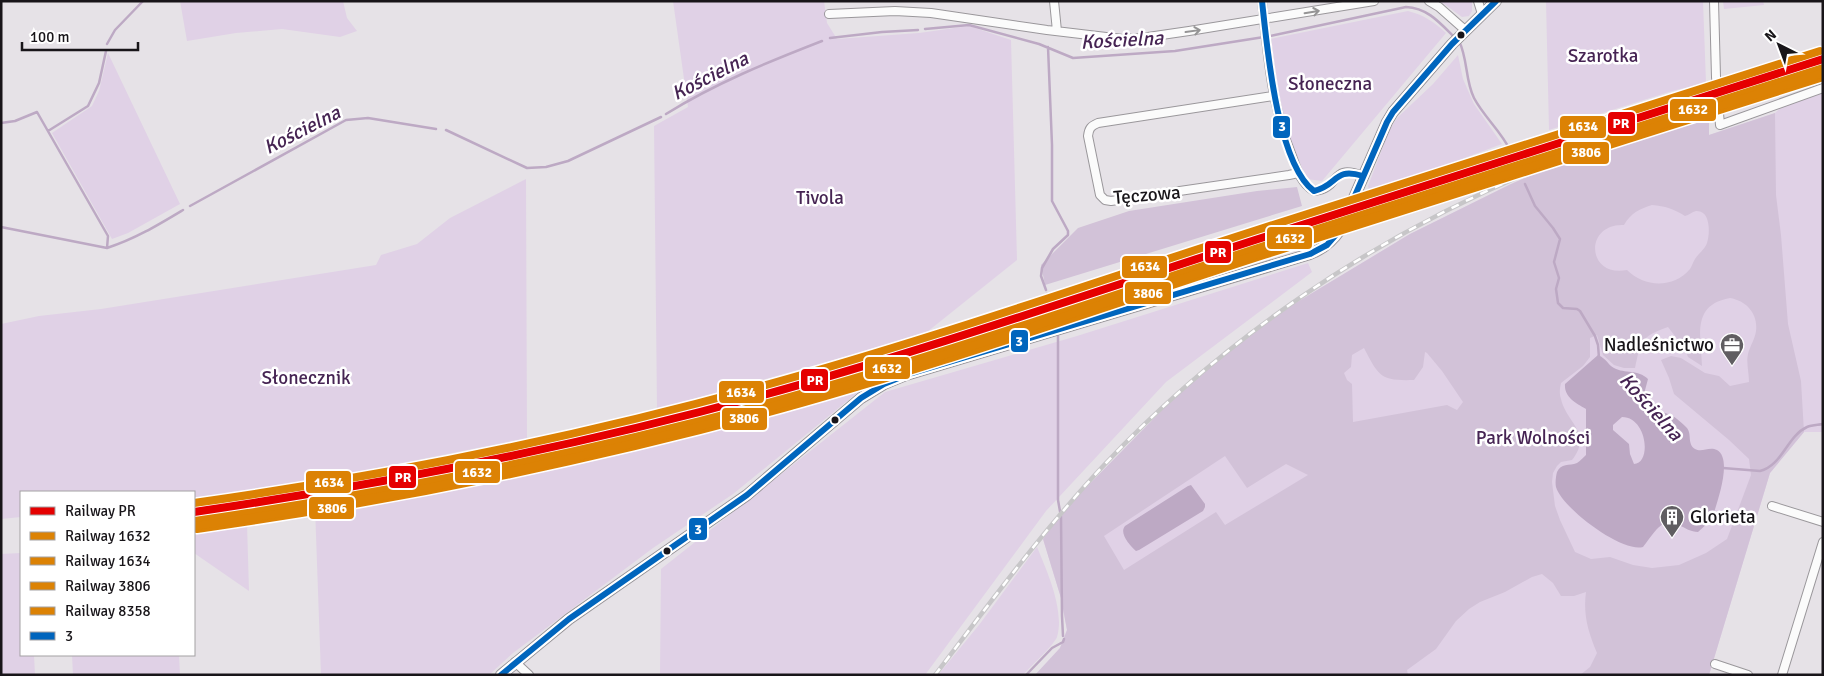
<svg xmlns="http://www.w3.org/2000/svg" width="1824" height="676" font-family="Signika,sans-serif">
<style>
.green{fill:#e0d1e6}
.forest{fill:#d2c2d8;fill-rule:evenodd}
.water{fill:#bda9c4;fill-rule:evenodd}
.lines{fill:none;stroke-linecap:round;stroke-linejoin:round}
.stream{stroke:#bda9c4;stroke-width:2.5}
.minor-casing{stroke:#9a979b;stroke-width:10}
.tertiary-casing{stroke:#9a979b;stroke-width:12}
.minor{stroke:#fbfbfb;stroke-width:8}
.tertiary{stroke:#fbfbfb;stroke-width:10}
.rail-casing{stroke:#c7c6c8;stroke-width:4.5}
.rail{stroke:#fff;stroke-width:2.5;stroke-dasharray:8;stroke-linecap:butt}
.bus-1-casing{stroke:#fff;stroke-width:10}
.bus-1{stroke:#0065bd;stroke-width:6}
.rail-1-casing{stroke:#fff;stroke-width:11}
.rail-2-casing{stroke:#fff;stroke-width:11}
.rail-3-casing{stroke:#fff;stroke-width:11}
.rail-4-casing{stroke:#fff;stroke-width:11}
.rail-5-casing{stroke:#fff;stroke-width:11}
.rail-1{stroke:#e50000;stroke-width:8}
.rail-2{stroke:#dc8204;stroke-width:8}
.rail-3{stroke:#dc8204;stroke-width:8}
.rail-4{stroke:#dc8204;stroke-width:8}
.rail-5{stroke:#dc8204;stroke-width:8}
.oneway{stroke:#959495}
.bus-dot{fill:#181519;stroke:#fff;stroke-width:2}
.labels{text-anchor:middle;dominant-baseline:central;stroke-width:5;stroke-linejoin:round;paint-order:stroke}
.park-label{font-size:19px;fill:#462453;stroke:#fff}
.street-label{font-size:19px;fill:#181519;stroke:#fff}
.poi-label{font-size:19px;fill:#181519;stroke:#fff;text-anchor:end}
.water-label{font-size:20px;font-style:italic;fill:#462453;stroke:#fff}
.line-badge{stroke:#fff;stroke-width:2}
.badge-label{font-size:14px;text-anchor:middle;font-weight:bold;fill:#fff}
</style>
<rect width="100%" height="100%" fill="#e6e2e7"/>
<path class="green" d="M180,1H343L347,18L357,31L340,37L282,29L236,33L187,41Z
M673,1H824L827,23L837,39L919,33L969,26L1011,40L1017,260L927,332L859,353L657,409L654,126L688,107Z
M1439,1H1472V11L1469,16L1462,17L1447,6Z
M1546,1H1703L1706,83L1672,91L1549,130Z
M1723,1H1763L1764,5L1724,9Z
M1408,11C1424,15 1434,22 1446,33L1322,181L1307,179L1284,127L1272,61L1270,39Z
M108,53L180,204L128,233L112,239L52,133L92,106L99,91Z
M1458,55L1463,79L1474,104L1502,144L1370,193L1368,186L1389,131L1397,118L1433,84Z
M1823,88V432H1804L1770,473L1709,675H1035L1060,648L1067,630L1061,598L1043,539L1067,507L1179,393L1230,349L1294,304L1410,234L1511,184L1604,144L1709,112V135L1775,113L1784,105Z
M526,179L527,438L327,478L194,498V492H21V517L1,519V324L39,316L101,309L376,265L381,255L417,244L450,218Z
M1308,263L1312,272L1166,382L1046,511L925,675H660L661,569L885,392L1077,336Z
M858,381L867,382L869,385L857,393L733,494L653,548L513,653L489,675H321L315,507L455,481L730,423Z
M247,523L249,591L194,553V535Z
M1037,547C1047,571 1065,611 1057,637C1054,645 1030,667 1023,675H938L979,625Z
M21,553V655H34L35,675H1V554Z
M72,655H179L180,675H73Z"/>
<path class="forest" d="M1709,112V135L1775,113L1776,195L1781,235L1788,324L1801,381L1804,432L1770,473L1709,675H1580L1590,667L1597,653C1588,631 1583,615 1586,592L1574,596H1561L1553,583L1542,574L1532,577L1505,592L1480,602L1469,609L1456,621L1436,649L1407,670L1408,675H1035L1060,648L1067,630L1061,598L1043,539L1067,507L1179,393L1230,349L1294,304L1410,234L1511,184L1604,144ZM1652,205C1665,206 1674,209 1685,216C1689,215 1692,212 1696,211C1711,210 1710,234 1707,243C1705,249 1698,254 1695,259C1693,262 1692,266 1690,269C1673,289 1644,287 1627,270C1586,278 1584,223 1624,225C1631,213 1639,209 1652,205ZM1730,298C1747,301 1758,314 1756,331C1755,339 1750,346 1748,354C1746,362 1749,373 1749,382L1730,386L1719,376L1705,373L1681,358L1671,356L1661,360L1669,378L1674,394L1729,440L1749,459L1751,475L1727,539L1706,553L1679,565L1652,568L1633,565L1610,557L1591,559L1575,552L1560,520L1555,506L1552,482L1553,473L1557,466L1561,462L1572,460C1593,433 1566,422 1561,399C1559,393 1560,388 1561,383L1583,366L1590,357V338L1597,335L1603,355L1614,365L1624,368H1635C1641,341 1640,337 1668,327L1685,349L1688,357L1702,366C1701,336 1691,305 1730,298ZM1364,348C1379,377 1381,381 1414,380L1423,367L1425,352L1427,353L1442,371L1463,402L1457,410L1447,405L1353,422L1352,384L1347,380L1344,373L1351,367L1352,355ZM1225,456L1247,488L1286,464L1308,475L1225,525L1216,512L1124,570L1104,536Z
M1297,187L1302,206L1045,285L1041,265L1078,228L1129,211L1257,191Z"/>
<path class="water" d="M1598,355C1608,360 1608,365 1614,368C1625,374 1638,369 1648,379L1644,394L1645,403C1654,412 1657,410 1668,414C1675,416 1682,423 1687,428C1692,434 1687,444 1695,449C1702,453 1709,446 1717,450C1733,459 1717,502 1713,516L1709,522L1698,532C1691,532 1685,528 1679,525C1662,514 1652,537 1643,547C1622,553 1562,508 1556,487C1555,483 1556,476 1557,472C1561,463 1569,466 1577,463C1580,461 1584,457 1586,455V409C1575,403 1564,397 1565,384ZM1622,417C1647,417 1652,463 1634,464L1630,454L1629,444L1613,430V425Z
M1191,485L1205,504V507L1203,511L1139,550L1136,551C1129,545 1119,533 1125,526L1188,486Z"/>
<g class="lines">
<path class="stream" d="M925,29L969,25L1039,44L1073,58L1175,51L1264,37
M1270,36L1406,7C1428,8 1440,23 1455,38
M830,38L882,32L918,30
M1459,41C1468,59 1465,80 1474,98C1484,117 1501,131 1510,150
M107,44L115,30L143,1
M666,114C716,83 768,62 822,41
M1,123L15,121L37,112L108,236L107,248
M446,130L527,168L546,167L568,161L661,117
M48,131L88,106L99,83L106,51
M1525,184L1535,206L1553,228L1560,239L1554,262L1559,278L1556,289L1558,303L1563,308L1577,309L1580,311L1595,336L1598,345L1599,358
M190,206L346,120L368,118L436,129
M1,227L107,248C135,239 158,225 183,210
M1046,290L1041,276L1042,268L1053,249L1068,235V231L1052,201V145L1048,47
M1047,294L1049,299
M1055,316L1056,323
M1058,336V500L1061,517L1062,616L1063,636
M1723,468L1760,471C1782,466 1787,436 1807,427C1812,425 1818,425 1823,424
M1026,675L1052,648L1063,642L1064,639"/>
<g class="minor-casing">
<path id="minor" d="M1054,1L1057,31
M1262,1C1268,56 1271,104 1292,156C1297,170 1301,183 1314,191C1342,188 1329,163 1363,176
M1429,1L1439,7L1465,30
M1478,1L1482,14
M1714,1L1716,77L1720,125L1823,88
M829,14L895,11L931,13L1047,30L1123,39L1141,38L1189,31L1374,1
M1273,96L1098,123C1091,126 1089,128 1088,136L1100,195L1105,200L1111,201L1289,175L1298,173
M1772,506L1823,522
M515,662L529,675
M1715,664L1748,675
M1782,675L1823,542"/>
</g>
<g class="tertiary-casing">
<path id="tertiary" d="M501,675L569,619L747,495L861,398L884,384L906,375L1310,254C1323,249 1332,242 1340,230L1387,122L1393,112L1452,44L1496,1"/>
</g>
<use href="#minor" class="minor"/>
<use href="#tertiary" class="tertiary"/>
<g class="rail-casing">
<path id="rail" d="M1777,67L1823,52
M935,675C990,603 1043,530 1105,464C1222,340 1368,241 1525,174C1622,133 1723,104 1823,70"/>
</g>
<use href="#rail" class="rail"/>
<g class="bus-1-casing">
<path id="bus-1" d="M1262,1C1267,46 1277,164 1314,191C1339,185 1333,167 1363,176
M501,675L569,619L747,495L861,398L884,384L906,375L1310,254L1327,245L1340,230L1387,122L1393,112L1452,44L1496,1"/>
</g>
<use href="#bus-1" class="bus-1"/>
<g class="rail-1-casing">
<path id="rail-1" d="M194,512C385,484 574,447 760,396C927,350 1091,293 1255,240C1444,179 1634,120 1823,59"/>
</g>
<g class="rail-2-casing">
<path id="rail-2" d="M195,521C386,493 575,455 761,405C931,359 1097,300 1264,246C1450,186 1637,128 1823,68"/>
</g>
<g class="rail-3-casing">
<path id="rail-3" d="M194,503C385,476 573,438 759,387C926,341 1089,284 1254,231C1442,170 1632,112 1820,51"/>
</g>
<g class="rail-4-casing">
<path id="rail-4" d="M197,529C387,502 576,464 762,414C932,368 1097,309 1264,255C1450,195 1637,137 1823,77"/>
</g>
<g class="rail-5-casing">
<path id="rail-5" d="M195,526C314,509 432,489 549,463C666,437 782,405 897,370L1823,73"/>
</g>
<use href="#rail-1" class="rail-1"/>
<use href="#rail-2" class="rail-2"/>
<use href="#rail-3" class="rail-3"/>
<use href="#rail-4" class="rail-4"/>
<use href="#rail-5" class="rail-5"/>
</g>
<defs><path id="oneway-shaft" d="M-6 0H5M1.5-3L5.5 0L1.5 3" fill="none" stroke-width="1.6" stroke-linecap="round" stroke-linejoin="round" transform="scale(1.25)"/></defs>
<g class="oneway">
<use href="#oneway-shaft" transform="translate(1312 12) rotate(-9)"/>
<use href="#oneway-shaft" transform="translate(1193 31) rotate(-8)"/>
</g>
<defs>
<g id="office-pin" transform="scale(1.25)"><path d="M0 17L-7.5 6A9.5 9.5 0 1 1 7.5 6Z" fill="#605d61" stroke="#fff"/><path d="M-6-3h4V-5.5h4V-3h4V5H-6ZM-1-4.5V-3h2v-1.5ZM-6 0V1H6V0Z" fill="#fff"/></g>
<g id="building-pin" transform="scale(1.25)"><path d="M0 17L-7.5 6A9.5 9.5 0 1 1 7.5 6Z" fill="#605d61" stroke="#fff"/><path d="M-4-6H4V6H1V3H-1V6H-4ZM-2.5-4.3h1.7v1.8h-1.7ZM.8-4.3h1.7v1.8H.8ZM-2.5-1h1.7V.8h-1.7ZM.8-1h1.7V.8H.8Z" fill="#fff"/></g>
</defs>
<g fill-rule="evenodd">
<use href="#office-pin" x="1732" y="345"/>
<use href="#building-pin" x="1672" y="517"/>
</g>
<g class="bus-dot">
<circle cx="1461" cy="35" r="4.5"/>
<circle cx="835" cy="420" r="4.5"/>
<circle cx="667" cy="551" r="4.5"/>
</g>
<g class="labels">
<g class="park-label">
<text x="1603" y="56">Szarotka</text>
<text x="1330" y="84">Słoneczna</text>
<text x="820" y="198">Tivola</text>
<text x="306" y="378">Słonecznik</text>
<text x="1533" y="438">Park Wolności</text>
</g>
<g class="street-label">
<text transform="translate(1147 195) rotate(-5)">Tęczowa</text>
</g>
<g class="poi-label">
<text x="1714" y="345">Nadleśnictwo</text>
<text x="1690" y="517" text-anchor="start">Glorieta</text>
</g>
<g class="water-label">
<text transform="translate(1122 40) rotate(-3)">Kościelna</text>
<text transform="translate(710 76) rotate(-27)">Kościelna</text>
<text transform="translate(302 130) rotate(-27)">Kościelna</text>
<text transform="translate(1651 407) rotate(48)">Kościelna</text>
</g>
</g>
<g class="line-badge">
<rect x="1669" y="98" width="48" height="24" rx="5" fill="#dc8204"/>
<rect x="1607" y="111" width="29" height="24" rx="5" fill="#e50000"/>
<rect x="1559" y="115" width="48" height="24" rx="5" fill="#dc8204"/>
<rect x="1272" y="115" width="19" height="24" rx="5" fill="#0065bd"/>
<rect x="1562" y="141" width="48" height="24" rx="5" fill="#dc8204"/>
<rect x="1266" y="226" width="47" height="24" rx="5" fill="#dc8204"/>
<rect x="1204" y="240" width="28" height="24" rx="5" fill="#e50000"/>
<rect x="1121" y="255" width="47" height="24" rx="5" fill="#dc8204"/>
<rect x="1124" y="281" width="48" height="24" rx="5" fill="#dc8204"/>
<rect x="1010" y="329" width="19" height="24" rx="5" fill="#0065bd"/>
<rect x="864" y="356" width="47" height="24" rx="5" fill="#dc8204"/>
<rect x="800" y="368" width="29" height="24" rx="5" fill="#e50000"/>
<rect x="718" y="380" width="47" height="24" rx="5" fill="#dc8204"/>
<rect x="721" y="407" width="47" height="24" rx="5" fill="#dc8204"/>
<rect x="454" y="460" width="47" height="24" rx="5" fill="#dc8204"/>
<rect x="388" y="465" width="29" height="24" rx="5" fill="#e50000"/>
<rect x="305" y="470" width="47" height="24" rx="5" fill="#dc8204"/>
<rect x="308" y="496" width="47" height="24" rx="5" fill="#dc8204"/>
<rect x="688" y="517" width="20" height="24" rx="5" fill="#0065bd"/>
</g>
<g class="badge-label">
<text x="1693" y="114">1632</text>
<text x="1621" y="128">PR</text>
<text x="1583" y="131">1634</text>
<text x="1282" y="131">3</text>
<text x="1586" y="157">3806</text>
<text x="1290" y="243">1632</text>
<text x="1218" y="257">PR</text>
<text x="1145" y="271">1634</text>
<text x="1148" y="298">3806</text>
<text x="1019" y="346">3</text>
<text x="887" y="373">1632</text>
<text x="815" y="385">PR</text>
<text x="741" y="397">1634</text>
<text x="744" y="423">3806</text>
<text x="477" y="477">1632</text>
<text x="403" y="482">PR</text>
<text x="329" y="487">1634</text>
<text x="332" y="513">3806</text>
<text x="698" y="534">3</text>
</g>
<rect width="1824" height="676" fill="none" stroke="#181519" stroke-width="5"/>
<rect x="20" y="491" width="175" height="165" fill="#ffffff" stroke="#a3a1a3"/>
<rect x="30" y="507" width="25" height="8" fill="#e50000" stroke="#a3a1a3"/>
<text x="65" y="516" font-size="15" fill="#181519">Railway PR</text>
<rect x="30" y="532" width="25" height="8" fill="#dc8204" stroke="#a3a1a3"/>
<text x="65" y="541" font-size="15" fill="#181519">Railway 1632</text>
<rect x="30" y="557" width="25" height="8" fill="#dc8204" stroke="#a3a1a3"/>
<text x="65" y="566" font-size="15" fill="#181519">Railway 1634</text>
<rect x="30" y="582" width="25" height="8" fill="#dc8204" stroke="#a3a1a3"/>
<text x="65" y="591" font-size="15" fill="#181519">Railway 3806</text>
<rect x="30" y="607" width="25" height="8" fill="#dc8204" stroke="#a3a1a3"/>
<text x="65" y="616" font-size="15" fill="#181519">Railway 8358</text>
<rect x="30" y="632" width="25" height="8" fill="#0065bd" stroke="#a3a1a3"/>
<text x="65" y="641" font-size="15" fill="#181519">3</text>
<g transform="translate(1779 45) rotate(318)" stroke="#ffffff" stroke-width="4" paint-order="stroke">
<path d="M0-4L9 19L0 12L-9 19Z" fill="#181519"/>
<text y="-8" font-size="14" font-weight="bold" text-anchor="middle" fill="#181519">N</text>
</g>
<path d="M22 42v8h116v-8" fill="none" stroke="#181519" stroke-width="2.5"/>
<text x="30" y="42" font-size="15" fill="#181519" stroke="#ffffff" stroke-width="4" paint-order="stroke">100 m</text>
</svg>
